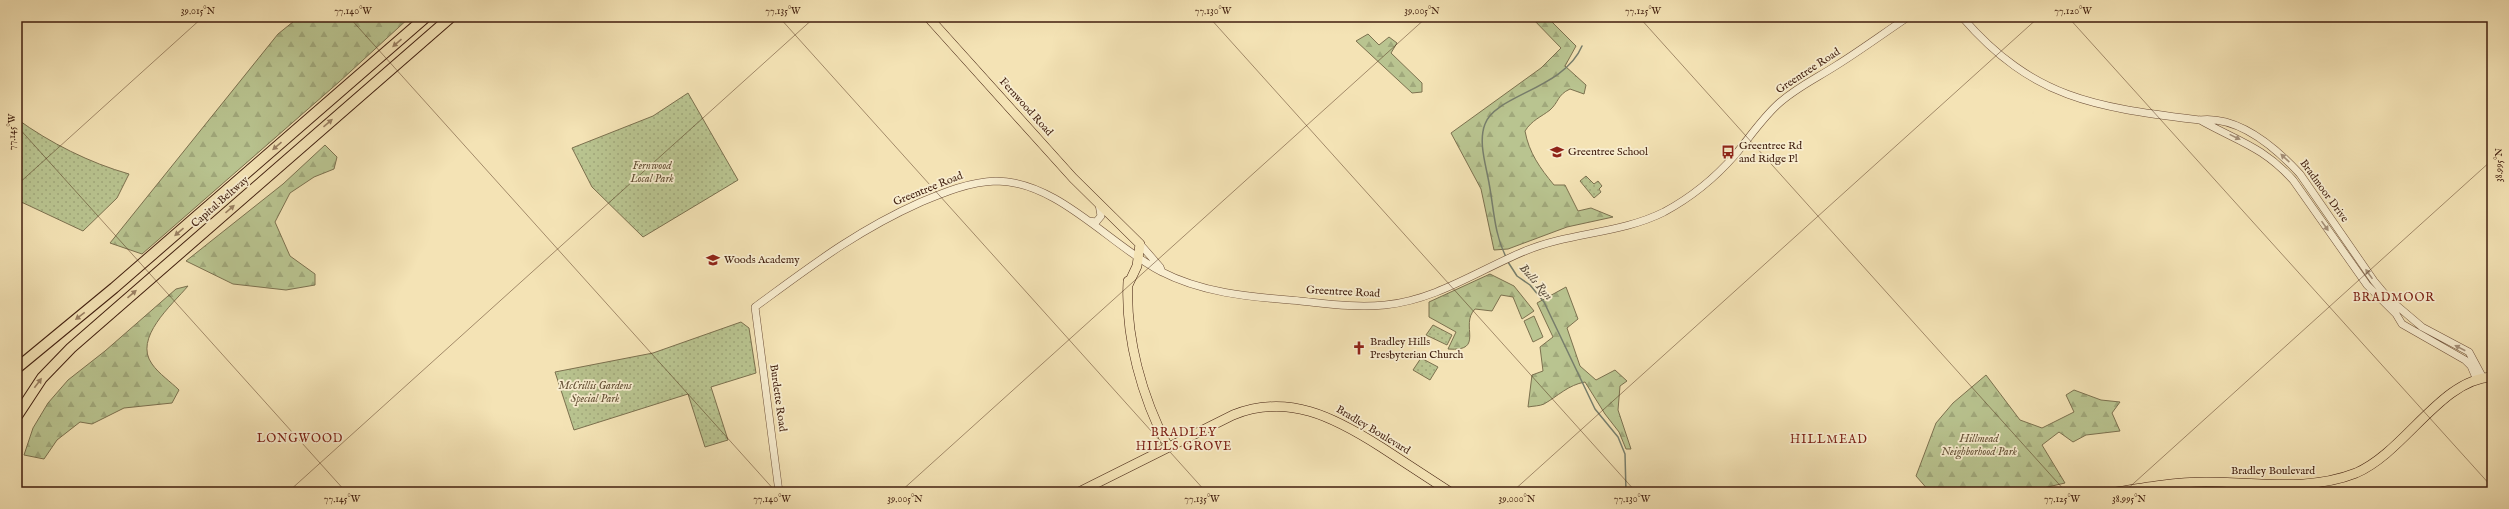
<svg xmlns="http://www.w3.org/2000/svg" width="2509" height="509" font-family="'IM FELL English',serif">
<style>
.grass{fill:url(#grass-dots);stroke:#7c714f}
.forest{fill:url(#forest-firs);stroke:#7c714f}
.pitch{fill:#b9c490;stroke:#7c714f}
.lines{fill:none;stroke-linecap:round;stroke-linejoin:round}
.stream{stroke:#777e6c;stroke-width:1.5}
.minor-casing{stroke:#6d4f38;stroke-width:8}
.major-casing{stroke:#401e0e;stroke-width:10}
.highway-casing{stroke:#401e0e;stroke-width:12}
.minor{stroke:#f8edcf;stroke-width:7}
.major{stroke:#f4e3b5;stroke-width:9}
.highway{stroke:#f4e3b5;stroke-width:10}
.oneway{fill:#9a8062}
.oneway2{fill:#a59078}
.ticks{fill:none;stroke:#401e0e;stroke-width:1;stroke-opacity:0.45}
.labels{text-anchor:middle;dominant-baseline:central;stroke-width:3.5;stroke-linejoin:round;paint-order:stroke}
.street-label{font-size:11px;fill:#401e0e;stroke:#f8edcf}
.poi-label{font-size:11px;fill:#401e0e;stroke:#f8edcf;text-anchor:start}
.park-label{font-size:11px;font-style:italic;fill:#645035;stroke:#f8edcf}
.water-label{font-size:12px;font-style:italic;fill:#5c4e3d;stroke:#f8edcf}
.neighbourhood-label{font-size:12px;letter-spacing:1px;fill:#7a1f14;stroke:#f8edcf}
.neatline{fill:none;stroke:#401e0e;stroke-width:1.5}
.ticks-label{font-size:10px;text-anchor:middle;fill:#401e0e}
</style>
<defs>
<pattern id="grass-dots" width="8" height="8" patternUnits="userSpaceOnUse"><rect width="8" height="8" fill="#b9c490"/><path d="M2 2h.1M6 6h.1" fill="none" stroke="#a0a87b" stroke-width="1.8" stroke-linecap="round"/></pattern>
<pattern id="forest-firs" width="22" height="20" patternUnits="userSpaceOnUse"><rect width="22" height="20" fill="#b9c490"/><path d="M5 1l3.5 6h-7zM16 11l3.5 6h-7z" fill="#a0a87b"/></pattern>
</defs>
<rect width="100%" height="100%" fill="#f4e3b5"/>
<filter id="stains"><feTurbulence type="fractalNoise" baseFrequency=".005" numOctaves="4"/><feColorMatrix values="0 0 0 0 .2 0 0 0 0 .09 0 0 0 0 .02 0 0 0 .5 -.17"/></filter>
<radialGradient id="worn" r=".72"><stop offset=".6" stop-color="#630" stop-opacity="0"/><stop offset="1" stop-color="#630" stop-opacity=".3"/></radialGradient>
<path class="grass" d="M688,93L738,180L643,237L592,187L572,148L653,116Z
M17,119C50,143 90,163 129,174L117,198L83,231L17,200Z
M1586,176L1594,184L1598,181L1602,186L1599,189L1601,192L1594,198L1580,181Z
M741,322L749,328L756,373L711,387L728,440L705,447L688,394L574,430L555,372L653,353Z
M1433,325L1452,335L1447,345L1426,335Z
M1421,358L1438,367L1430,380L1413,370Z"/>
<path class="forest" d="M299,17H410L339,82L142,254L110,243L278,34Z
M1531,17H1547L1576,46L1565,66L1586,85L1584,94L1570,89C1557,95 1559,102 1550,110C1541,117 1532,120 1525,131C1529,153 1540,168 1554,185H1565L1578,211L1591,208L1613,217L1567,227L1508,249L1494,250L1481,189L1451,133L1541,68L1561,48Z
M1368,34L1379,45L1389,37L1397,43L1391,53L1422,83V92L1412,93L1356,41Z
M325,145L337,157L334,169L314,177L290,193L275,222L290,256L315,274V285L286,290L233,284L186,261L283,184Z
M1490,274L1514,286L1534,311L1522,319L1513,297L1501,295L1492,311L1475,309C1459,325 1486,352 1448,349L1456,332L1429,317V302Z
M188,286C172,305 133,338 152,364C159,374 171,382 179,390L172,403L124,408L92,424L80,422L57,440L44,459L24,455L33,428L48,403L68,380L105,351L176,289Z
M1566,287L1578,319L1567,328L1580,366L1596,380L1615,370L1627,381L1620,386L1618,410L1631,449H1626L1619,432L1605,414L1585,382C1568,385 1558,396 1544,404C1540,406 1533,406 1528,407L1532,375L1543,371L1540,347L1553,337L1537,303Z
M1986,375L2020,420L2042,428L2074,412L2066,395L2074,390L2101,400L2120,402L2112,413L2120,431L2086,435L2073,442L2059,432L2042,445L2065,483L2026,492H1930L1916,476L1936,423L1953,403Z"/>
<path class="pitch" d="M1534,316L1543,337L1533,342L1524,321Z"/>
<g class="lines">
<path class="stream" d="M1506,257C1494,233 1494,209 1489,183C1486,165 1478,142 1485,124C1495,95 1564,89 1582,46
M1508,262L1517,276L1530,285L1544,302L1595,409L1618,437L1625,454L1626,492"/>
<g class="minor-casing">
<path id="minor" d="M1962,17C2034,100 2096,107 2199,120C2238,115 2276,148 2300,174L2374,281L2389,299L2422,327L2469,352L2483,378
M2200,120C2237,141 2262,146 2293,180L2367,285L2396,314L2402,324L2465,360L2471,366L2477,380
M1089,221L1096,222L1101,216L1099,204
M1140,244L1160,267L1162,272
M779,492L755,307C811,266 856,231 921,202C945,192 969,182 996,181C1057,181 1109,244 1160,271C1204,294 1253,297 1300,301C1329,304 1357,308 1385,305C1436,300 1479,270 1525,251C1570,232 1620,234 1664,212C1690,198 1715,178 1735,155C1749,138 1761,120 1777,105C1795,88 1817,78 1837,65C1861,50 1884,33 1908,17"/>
</g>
<g class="major-casing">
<path id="major" d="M928,17L1073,178L1140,244L1137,266L1128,285
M1128,281C1125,338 1142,397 1168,447
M1079,492L1233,415C1288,393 1334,417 1381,447C1404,462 1427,477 1450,492
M2116,492C2146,487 2176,482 2206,482C2256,482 2308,492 2356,473C2405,452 2441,379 2492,377"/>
</g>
<g class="highway-casing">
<path id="highway" d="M17,368L114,288L426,17
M17,416L42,378L71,348L451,17"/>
</g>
<use href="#minor" class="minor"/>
<use href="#major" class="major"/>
<use href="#highway" class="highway"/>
</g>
<defs><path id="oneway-solid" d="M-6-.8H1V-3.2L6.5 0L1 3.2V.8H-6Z"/></defs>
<g class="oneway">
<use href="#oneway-solid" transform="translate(397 43) rotate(139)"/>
<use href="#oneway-solid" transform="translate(328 123) rotate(-41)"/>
<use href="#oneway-solid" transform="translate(277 146) rotate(139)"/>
<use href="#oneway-solid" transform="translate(230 209) rotate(-41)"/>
<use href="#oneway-solid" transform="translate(179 232) rotate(139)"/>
<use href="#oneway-solid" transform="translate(132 294) rotate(-41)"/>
<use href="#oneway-solid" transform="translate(80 316) rotate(142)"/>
<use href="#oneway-solid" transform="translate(38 383) rotate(-53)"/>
</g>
<g class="oneway2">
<use href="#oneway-solid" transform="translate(2235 137) rotate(26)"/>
<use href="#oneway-solid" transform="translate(2285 158) rotate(-137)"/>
<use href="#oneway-solid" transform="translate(2325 226) rotate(55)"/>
<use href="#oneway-solid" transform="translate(2369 274) rotate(-125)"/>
<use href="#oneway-solid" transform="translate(2460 348) rotate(-153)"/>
</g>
<path class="ticks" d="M349,17L776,492M779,17L1206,492M1209,17L1636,492M1639,17L2066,492M2068,17L2492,487M17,126L346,492M17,185L203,17M288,492L815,17M900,492L1427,17M1512,492L2039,17M2124,492L2492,160"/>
<defs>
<g id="school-bare" transform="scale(1.08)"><path d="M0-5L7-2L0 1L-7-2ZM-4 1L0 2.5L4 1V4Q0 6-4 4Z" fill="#8f2418" stroke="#f8edcf" stroke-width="2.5" paint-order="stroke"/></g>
<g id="bus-bare" transform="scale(1.08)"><path d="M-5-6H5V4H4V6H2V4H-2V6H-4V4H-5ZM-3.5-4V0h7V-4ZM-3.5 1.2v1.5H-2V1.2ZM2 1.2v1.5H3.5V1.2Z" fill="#8f2418" stroke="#f8edcf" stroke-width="2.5" paint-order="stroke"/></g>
<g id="church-bare" transform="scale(1.08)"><path d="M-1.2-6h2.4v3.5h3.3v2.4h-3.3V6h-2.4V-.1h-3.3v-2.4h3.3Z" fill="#8f2418" stroke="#f8edcf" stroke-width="2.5" paint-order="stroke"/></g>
</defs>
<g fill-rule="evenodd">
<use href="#school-bare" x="1557" y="152"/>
<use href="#bus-bare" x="1728" y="152"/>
<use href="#school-bare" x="713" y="260"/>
<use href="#church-bare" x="1359" y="348"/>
</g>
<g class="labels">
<g class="street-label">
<text transform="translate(1808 71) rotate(-33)">Greentree Road</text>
<text transform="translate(1026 107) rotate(48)">Fernwood Road</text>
<text transform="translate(928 189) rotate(-22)">Greentree Road</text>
<text transform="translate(2324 191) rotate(54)">Bradmoor Drive</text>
<text transform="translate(220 202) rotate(-41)">Capital Beltway</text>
<text transform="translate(1343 292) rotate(3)">Greentree Road</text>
<text transform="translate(778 398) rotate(82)">Burdette Road</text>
<text transform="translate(1373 430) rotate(31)">Bradley Boulevard</text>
<text x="2273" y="471">Bradley Boulevard</text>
</g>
<g class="poi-label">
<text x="1739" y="146">Greentree Rd<tspan x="1739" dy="13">and Ridge Pl</tspan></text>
<text x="1568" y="152">Greentree School</text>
<text x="724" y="260">Woods Academy</text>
<text x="1370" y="342">Bradley Hills<tspan x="1370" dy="13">Presbyterian Church</tspan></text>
</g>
<g class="park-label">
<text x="652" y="166">Fernwood<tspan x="652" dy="13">Local Park</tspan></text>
<text x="595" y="386">McCrillis Gardens<tspan x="595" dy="13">Special Park</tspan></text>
<text x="1979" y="439">Hillmead<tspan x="1979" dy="13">Neighborhood Park</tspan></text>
</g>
<g class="water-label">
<text transform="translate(1536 282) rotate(49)">Bulls Run</text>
</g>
<g class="neighbourhood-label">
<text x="2394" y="297">BRADMOOR</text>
<text x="1184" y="432">BRADLEY<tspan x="1184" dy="14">HILLS GROVE</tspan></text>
<text x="300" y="438">LONGWOOD</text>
<text x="1829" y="439">HILLMEAD</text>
</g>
</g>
<rect width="2509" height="509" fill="none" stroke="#f4e3b5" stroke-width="44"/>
<rect x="22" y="22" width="2465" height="465" class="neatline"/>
<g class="ticks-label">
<text x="198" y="14">39.015°N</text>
<text x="353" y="14">77.140°W</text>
<text x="783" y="14">77.135°W</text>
<text x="1213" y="14">77.130°W</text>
<text x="1422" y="14">39.005°N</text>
<text x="1643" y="14">77.125°W</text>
<text x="2073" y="14">77.120°W</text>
<text transform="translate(11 132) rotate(-90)" y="4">77.145°W</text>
<text transform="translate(2498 165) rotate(-90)" y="4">38.995°N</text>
<text x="342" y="502">77.145°W</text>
<text x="772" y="502">77.140°W</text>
<text x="905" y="502">39.005°N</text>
<text x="1202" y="502">77.135°W</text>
<text x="1517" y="502">39.000°N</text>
<text x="1632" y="502">77.130°W</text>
<text x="2062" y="502">77.125°W</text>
<text x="2129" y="502">38.995°N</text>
</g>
<rect width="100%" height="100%" filter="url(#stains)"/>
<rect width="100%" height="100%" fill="url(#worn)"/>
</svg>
